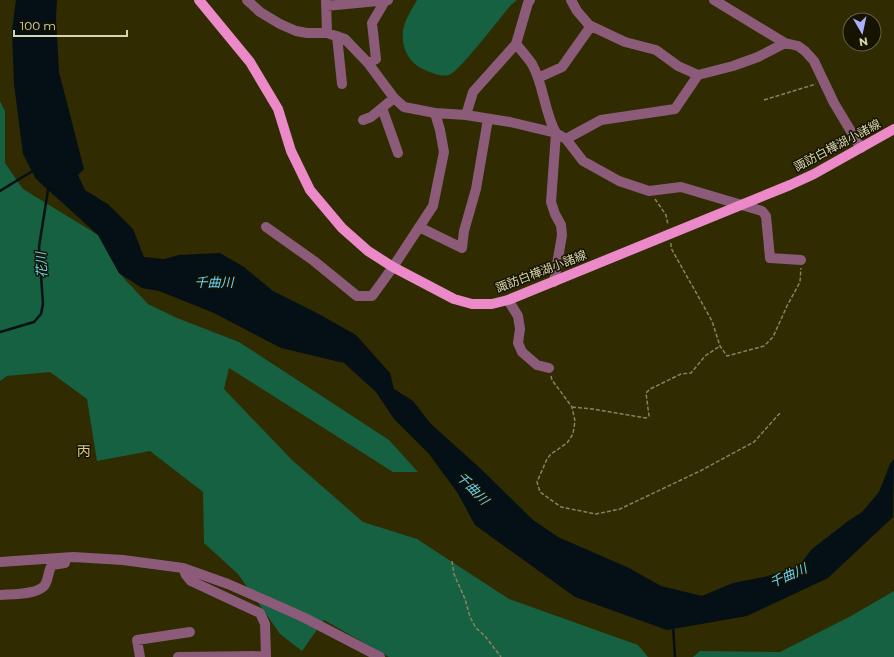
<svg xmlns="http://www.w3.org/2000/svg" width="894" height="657" font-family="Montserrat,'Noto Sans JP',sans-serif">
<style>
.green{fill:#156142}
.water{fill:#041015}
.lines{fill:none;stroke-linecap:round;stroke-linejoin:round}
.stream{stroke:#041015;stroke-width:2.5}
.path{stroke:#88835d;stroke-width:1.5;stroke-dasharray:4 2;stroke-linecap:butt}
.minor{stroke:#8b5b79;stroke-width:10}
.major{stroke:#eb89c9;stroke-width:10}
.labels{text-anchor:middle;dominant-baseline:central;stroke-width:3;stroke-linejoin:round;paint-order:stroke}
.street-label{font-size:12px;fill:#d9d4b0;stroke:#161300}
.water-label{font-size:13px;font-style:italic;fill:#68d2f4;stroke:#161300}
.quarter-label{font-size:14px;fill:#d9cf83;stroke:#161300}
</style>
<rect width="100%" height="100%" fill="#302b01"/>
<path class="green" d="M417,0H517L510,6C500,18 459,72 449,75C441,77 432,73 425,70C409,64 401,47 403,31C404,21 412,9 417,0Z
M0,101L5,111V163L23,189L98,235L119,273L148,304L177,318L239,342L389,440L418,472H393L229,368L224,389L292,460L363,522L417,539L509,599L638,645L648,657H389L324,620L302,651L280,634L238,574L204,543L203,492L150,451L97,461L87,399L50,372L7,376L0,381Z
M894,591V657H693L700,651L780,652L851,616Z"/>
<path class="water" d="M16,0H57L56,18L59,72L84,169L78,175L85,190L109,205L133,229L144,257L164,259L179,255L220,253L244,267L273,291L317,313L356,335L390,373L394,389L413,401L430,423L481,469L533,520L558,537L629,568L661,586L702,596L733,583L764,577L798,567L812,549L847,522L862,512L879,492L890,464L894,459L893,517L828,578L747,616L667,630L575,597L475,525L457,492L429,454L394,419L376,392L344,363L281,348L214,313L159,291L142,288L119,273L98,235L36,179L23,154L14,84L12,30Z"/>
<g class="lines">
<path class="stream" d="M0,191L34,170
M0,332L34,322L41,314L43,304L39,247L48,190L50,189
M673,626L675,657"/>
<path class="path" d="M764,100L816,84
M655,199L666,215L668,225
M671,243V248L712,321L720,346L727,356L764,346L773,337L787,306L800,282L801,268
M551,376L552,380L572,407L575,421L573,434L567,443L551,454L547,459L537,482L540,492L561,507L596,514L620,509L700,471L754,442L780,413
M572,407L593,409L646,418L649,416L646,393L650,389L681,374L691,373L705,356L720,346
M452,561L454,574L465,599L470,617L476,628L485,636L501,657"/>
<path class="minor" d="M247,0L260,12L280,24L296,31L307,33H327L345,39L368,63L394,98L404,107L435,113L466,115L510,122L556,133L566,139L583,161L619,181L649,191L681,187L762,211L766,216L770,258L801,260
M530,0L528,3L516,44C521,50 527,57 532,64C544,85 544,112 556,133L551,202L555,214L561,225L562,235L554,282
M571,0L577,11L589,25L625,42L656,50L678,66L698,75L733,66L758,57L785,43
M714,0L785,43L798,46L805,51L814,61L834,103L861,148
M326,1L327,33
M326,6L388,0
M337,36L342,84
M368,63L376,59L372,23L385,1L388,0
M538,78L562,67L591,26
M382,108L398,153
M466,115L473,92L516,44
M363,120L371,117L394,98
M566,139L601,120L675,109L698,75
M266,227L314,261L357,296H372L393,267L433,206L444,152L440,130L435,113
M419,227L462,248L464,231L476,189L488,119
M508,300L518,316L520,329L518,343L522,352L537,365L549,368
M0,562L73,557L123,560L183,568L228,584L267,601L305,618L380,657
M183,568L186,575L191,581L260,613L265,624L266,657
M0,595C12,594 36,595 44,586C49,580 47,573 52,565L65,563
M140,657L137,640L190,632
M178,657L266,656"/>
<path class="major" d="M199,0L250,62L278,109L291,151L310,190L342,228L368,251L393,267L454,299L472,304H492L508,300L790,185L814,174L894,129"/>
</g>
<g class="labels">
<g class="street-label">
<text transform="translate(837 145) rotate(-28)">諏訪白樺湖小諸線</text>
<text transform="translate(541 271) rotate(-21)">諏訪白樺湖小諸線</text>
</g>
<g class="water-label">
<text transform="translate(41 265) rotate(-93)">花川</text>
<text x="214" y="282">千曲川</text>
<text transform="translate(473 488) rotate(46)">千曲川</text>
<text transform="translate(788 575) rotate(-24)">千曲川</text>
</g>
<g class="quarter-label">
<text x="84" y="451">丙</text>
</g>
</g>
<g transform="translate(862 32) rotate(171)"><circle r="19" fill="#161300" stroke="#646046"/>
<path d="M0-3L7 15L0 10L-7 15Z" fill="#acaffb"/>
<text y="-6" font-size="11" font-weight="bold" text-anchor="middle" fill="#d9d4b0">N</text>
</g>
<path d="M14 30v6h113v-6" fill="none" stroke="#d9d4b0" stroke-width="2"/>
<text x="20" y="30" font-size="12" fill="#d9d4b0" stroke="#161300" stroke-width="3" paint-order="stroke">100 m</text>
</svg>
